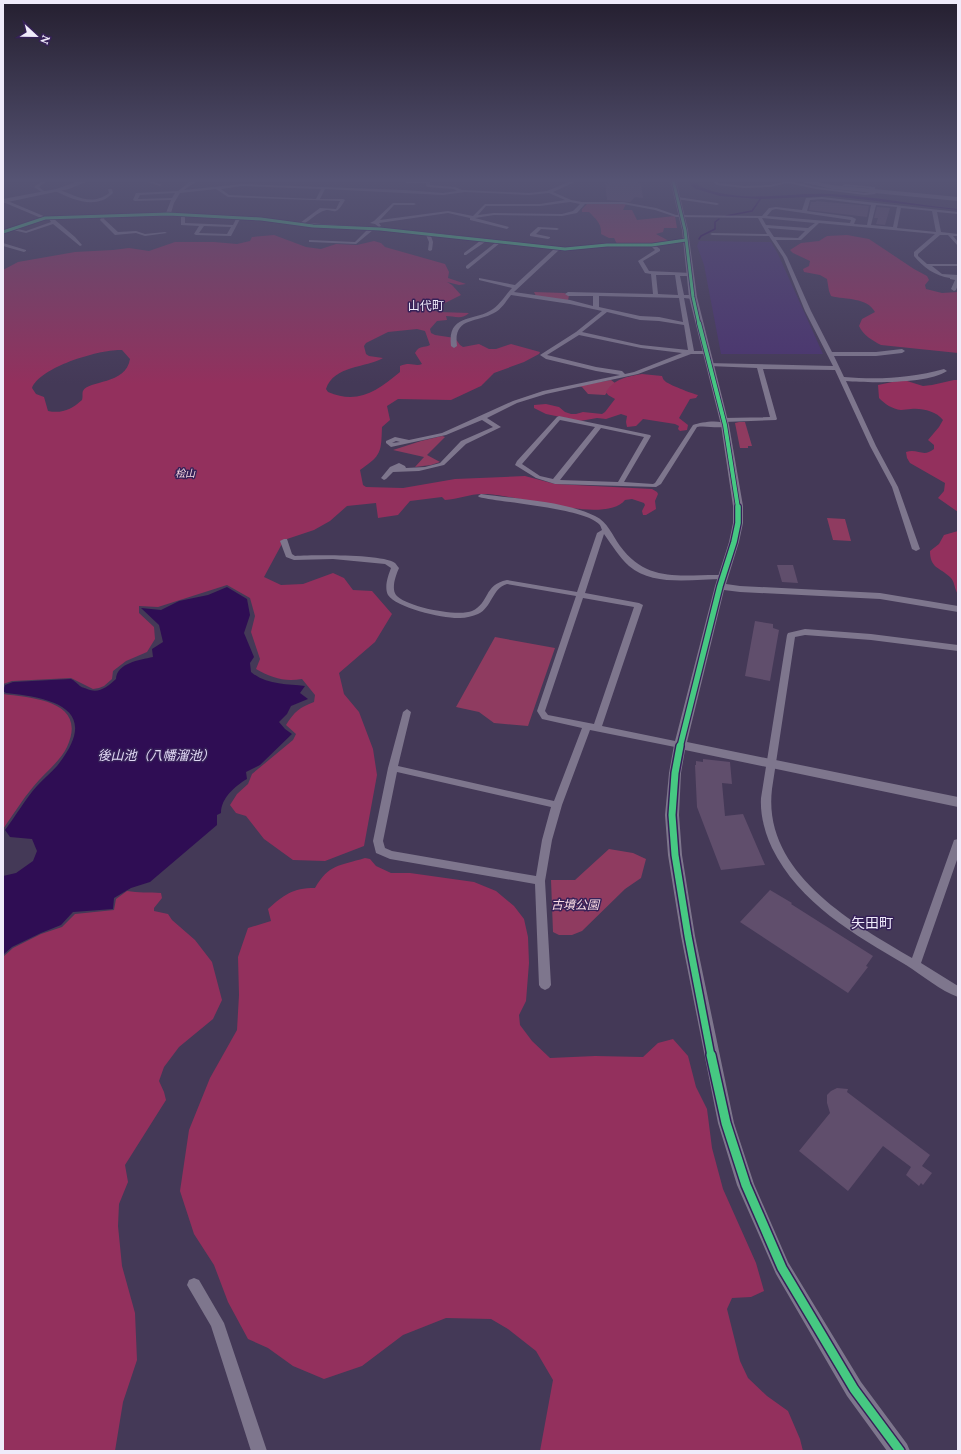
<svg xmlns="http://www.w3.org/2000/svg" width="961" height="1454" font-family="Lora,'Noto Sans JP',serif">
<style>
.built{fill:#4a346f}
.green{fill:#8f3b60}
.forest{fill:#93305d;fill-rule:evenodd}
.water{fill:#2f0d54}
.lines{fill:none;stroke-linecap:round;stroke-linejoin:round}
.stream{stroke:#2f0d54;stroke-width:1.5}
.building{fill:#604e6c}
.street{fill:#7e768d;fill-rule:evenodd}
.secondary{fill:#7e768d;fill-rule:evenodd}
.cycleway-far4-casing{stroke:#362158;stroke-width:4.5}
.cycleway-far3-casing{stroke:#362158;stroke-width:5.5}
.cycleway-far2-casing{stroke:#362158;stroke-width:8}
.cycleway-far1-casing{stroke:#362158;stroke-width:10}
.cycleway-casing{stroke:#362158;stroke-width:12}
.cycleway-far4{stroke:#46c982;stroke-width:3}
.cycleway-far3{stroke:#46c982;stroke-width:4}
.cycleway-far2{stroke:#46c982;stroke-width:5.5}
.cycleway-far1{stroke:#46c982;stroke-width:7}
.cycleway{stroke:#46c982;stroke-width:9}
.labels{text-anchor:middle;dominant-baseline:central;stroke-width:3;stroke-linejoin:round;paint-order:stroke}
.far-park-label{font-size:10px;font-style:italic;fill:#f8d9e2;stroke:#362158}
.far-quarter-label{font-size:12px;fill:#efebfa;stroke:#362158}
.park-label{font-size:12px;font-style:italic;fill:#f8d9e2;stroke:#362158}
.water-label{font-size:13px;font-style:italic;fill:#e2daf5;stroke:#362158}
.quarter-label{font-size:14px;fill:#efebfa;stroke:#362158}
</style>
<rect width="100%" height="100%" fill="#443957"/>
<path class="built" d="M699,241L771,242L778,254L823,354H721L704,265L697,246Z"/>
<path class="green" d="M587,204H626L623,210H632L637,220L675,216L677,228H664L663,232L656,234L669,241C652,246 634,245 617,244L614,238H609L601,234C602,224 596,219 589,212H582V209Z
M534,292L564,293L569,295L568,301L536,296Z
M611,380L615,383L605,395L588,394L582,387L578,386Z
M739,422H745L752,446H748V448H740L735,423Z
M442,436L445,437L427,455L440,462L431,465L415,467L424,457L393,450L421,441Z
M827,518L845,519L851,541L833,540Z
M495,637L555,648L528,726L494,723L479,712L456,707Z
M609,849L633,853L646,859L641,878L625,889L582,931L572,935H559L553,932L551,880H575Z"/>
<path class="forest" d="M274,235L306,247L321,249L336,244L357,245L374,241L381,243L385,247L445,264L449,272L448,278L466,284L459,285L447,282L452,285L461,295L431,310L439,312L469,313C462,320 454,316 446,316L447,320L437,321L430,329L431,333L435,335L455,338L460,345L463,347L479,344L489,349H496L511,344L540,352L539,354L524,362L494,373L481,386L451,400L398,399L387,406L390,420L382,427C381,452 382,455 360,470L363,485L366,487L403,488L455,479L525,476L555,484L652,489L657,492L658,494L655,501L656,509L646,515H643L642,511L645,505L644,503L632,499L625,500C606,525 515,494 485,494C472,493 459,499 445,500L442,497L410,501L398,515L378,518L376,503L347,506L330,521L314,530L284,540L264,577L281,585L303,584L333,573L344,578L353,590L372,591L392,614L375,642L339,673L344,694L359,712L373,749L377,775L364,846L325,861L293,860L264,839L246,816L236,813L230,805L237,794L248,784L252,774L293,740L296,734L286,725C294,712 300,707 314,702L315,695L302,679C284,682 272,678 256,669L260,659L251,632L255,616L250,598L227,585L158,607L139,606V613L154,627L155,639L147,652L126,661L113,671L112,679L104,686L99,688L93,689L71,678L12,681L3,684V270L18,262L75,252L113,250L129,248L149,251L175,242H214L237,244L250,241L252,237ZM417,329L425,331L430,345C424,348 419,345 415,353L422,364C415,367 411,361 400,366V372C377,391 358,405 328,392L326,389C334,365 366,368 383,358L369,356L366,354L364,346L366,343L388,332ZM122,350L130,359C126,385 88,380 83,391C82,393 83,397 82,400C72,409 62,414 48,411L44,397L36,394L32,388C40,367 100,349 122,350Z
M847,235L869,239L914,269L927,276L929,280L925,285L926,289L942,293L958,292V353L881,345C873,341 863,335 859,326L862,319L875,312C867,297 846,300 831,296L829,291L827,279L820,275L804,272L803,269L809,266L810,261L793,253L790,250L801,243L819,241L827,236Z
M642,374L662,376C663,378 663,380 665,381C667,384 693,394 698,395L696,398L690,399L679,418L688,425L687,430L680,431L678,429L679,426L675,424L643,419L636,426L627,427L626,422L627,416L621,414L606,419L597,418L580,421L546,414L534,408V405L546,404L559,407L565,412L571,414H576L583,412L602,414L605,412L615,399L608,395L606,392C615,378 627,377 642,374Z
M954,380H958V512L938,498L944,491L945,483L910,463L907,458L906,452C918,448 923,458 934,449V445L928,440L939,427L943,420C936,411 922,408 911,409C908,409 904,410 901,410C892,409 885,404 879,398L878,385L897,381H907L923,386L932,385Z
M958,531V594C954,589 955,581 950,577C939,567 930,568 930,551L939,544L944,535Z
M3,694C34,698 88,701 67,747C59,763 44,773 33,787C22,800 13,815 3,829Z
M365,858L370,859L376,866L391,873H410L474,882L496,891L514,906L524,919L528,937L529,963L526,1001L519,1015L520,1025L532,1041L550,1058L595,1056L643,1057L658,1043L673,1039L688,1056L696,1087L707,1109L712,1148L723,1189L756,1263L764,1291L751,1297L732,1298L727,1309L740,1361L748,1378L767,1396L788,1411L800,1439L803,1451H540L553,1380L536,1351L508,1329L491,1319L446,1318L403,1335L362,1366L324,1379L293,1366L268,1348L248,1339L228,1302L214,1265L194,1234L180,1191L189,1130L210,1078L237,1030L239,995L238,957L248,928L271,921L268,909C284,895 292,888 315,888C329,864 339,866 365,858Z
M127,891C138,893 149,892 161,893L162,898L154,908V911L168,914L172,920L195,940L212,962L222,1000L213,1019L179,1047L164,1067L159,1081L164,1092L166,1100L125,1165L128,1182L119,1204L118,1226L122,1266L135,1313L137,1360L123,1402L115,1451H3V957L13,948L41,934L62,927L75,914L114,910L116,899Z"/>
<path class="water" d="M688,180H697L699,186C740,205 787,192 830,194C873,196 915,205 958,209V210L831,196L760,199L720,196L696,189L691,186Z
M227,587L247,599L250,615L244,633L254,657L250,663L251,672C266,685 287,684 305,686L300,693L308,699L291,706L287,714L279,722L285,729L292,734L260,765L246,772L247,779C235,786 221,798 221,813L217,815V825L150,882L131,888L114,898L113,909L73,912L61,925L41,933L12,947L3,955V876L16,873L33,861L37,851L32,839L10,837L5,830C16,816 25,799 37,786C43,779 51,773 57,766C102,710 55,698 6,693L3,691L5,685L13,682L71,679C75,681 75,682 79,685C80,687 85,688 87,689C99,694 107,687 116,679C117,663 139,660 153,657L152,649L163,642L159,625L141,608L161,610L179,601L208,595Z"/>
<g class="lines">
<path class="stream" d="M726,216L752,211L761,198
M699,239L701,236L715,229V222L719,219"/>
</g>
<path class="building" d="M608,181H638V183H641L643,198L635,197L630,202L607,200L605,183L608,184Z
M816,201L869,206L867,217L809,210L811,202H816Z
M877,207L890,208L885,225L876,224L878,218H874Z
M777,565H793L798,583L782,582Z
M755,621L773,624V628L779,630L770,681L745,676Z
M703,759L730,762L732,784L722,783L725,816L743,814L765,865L721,870L697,807L695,765H696V761L703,762Z
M770,890L792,903L791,904L873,956L866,966L868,967L848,993L740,922Z
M837,1088L848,1089L847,1092L930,1155L922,1166L932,1173L923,1185L921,1183L919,1186L906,1175L911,1167L883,1146L848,1191L799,1151L830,1113L827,1103V1095L831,1091Z"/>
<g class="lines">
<path class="street" d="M43,180H48L39,187L45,192L43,193L34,187Z
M142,180H149L162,185L160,186Z
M192,180H198L184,190L242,184L405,190L443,193L457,191L454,189L428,187L426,186V183H407L405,182L407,181H427L430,182V185L455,187L462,190L529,193L547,191L573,180H579L553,192L571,200L582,202H623L656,208L676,215L762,216L769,208L776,207L802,210L806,198L822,197L958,212V214L937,212L941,232L958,234V236H953L958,242V246L948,235H940L918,254V256L927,264H958V266H932L942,274L958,275V285L956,290L954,291L951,289L955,280L950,279V278C935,276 923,267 914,256V252L935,234L819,223L801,240H776L787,257L811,311L832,352H876L902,349L905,351L902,353L876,356H834L844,377C879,380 911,378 944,369L947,371C928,384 869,383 846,381L876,446L898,487L920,549L916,551L912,549L892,487L870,446L835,370L763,369L777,419L776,420L724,422L721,420L724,418L770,417L757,368L709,366L707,365V363L833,366L805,311L783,257L769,236L712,235L710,234L712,233L767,234L758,218L676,217L655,210L623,204H585L577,213L562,216L494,215L475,218L509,227L507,229L470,220V218L448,213L379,223L381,226L379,227L375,224L370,223L374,221L393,203H414L416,204L414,205H394L380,220L448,211L473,216L485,204H540L565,200L549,193L529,195L465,192L443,195L325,189L320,199H343L345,200C333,221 334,205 321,212C315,215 310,220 305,223L372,227H374L425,232H427L565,248L607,244H652L686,239L688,240L656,246L660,249V251L643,261L649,271L691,273L692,274L689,276H680L684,295H693L696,297L693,299L684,298L694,351H706L709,353L708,354H691L638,374L546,394L517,403L487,418L501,427L466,444L444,465L419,471L393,472L386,479L384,480L381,478L390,467L399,463L405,466L406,468L425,467L440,463L461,441L493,427L482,420L446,435L391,447L386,443V441L395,437L409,440L442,433L513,401L543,391L620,375L596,371L546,359L540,355L576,332L602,311L570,304L511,295C506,301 502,309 494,313C476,323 453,317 457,346L454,348L451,346C447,313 475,322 493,309C501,303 506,294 512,288L479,280V278L515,285L554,249L500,243L468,269L466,268V266L495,243L485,242L466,255H464V253L480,241L431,236L433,242L432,250L430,251L428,250L429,242L426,235L373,230L356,244L311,242H309V240L355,242L367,230L313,227L261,220L240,219L231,236L196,235L194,234L199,226L181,225V216L105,217L104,219L118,232L136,231L145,234L165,232L167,233L145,236L136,233L115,235L100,220L101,218L54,219L75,237L82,245L80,246L53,224L26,233L13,230L3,233V230L41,218L3,202V199L46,217L166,213L171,200L135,201L133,200L136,193L178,191ZM242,186L321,189L316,199L229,195L221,189ZM216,189L228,197L340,201L336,209L320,208L300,223L261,218L171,213L174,203L180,193ZM175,193L172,198L138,199L140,195ZM822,199L871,205L867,225L854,224L856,219L852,217L807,211L810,200ZM570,202L580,204L573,211L562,214L494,213L478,215L486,206H540ZM876,205L897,207L893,227L871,225ZM901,208L932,211L936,232L897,228ZM776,209L851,220L850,223L767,216L772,210ZM185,216L236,219L233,225L185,223ZM762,218L815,223L808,228L766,225ZM45,219H49L51,222L26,231L18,229ZM204,226L231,227L227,234L199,233ZM768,228L805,231L798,238L774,237ZM607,246H651L655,250L638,261L645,273L651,274L653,294L568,292L565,294L568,296H593V306L570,300L514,292L559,250ZM656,275H675L678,295L658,294ZM599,296L679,298L683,322L659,317L640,316L599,307ZM607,312L640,320L659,321L684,325L688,350L641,345L582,332ZM579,335L641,348L682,353L634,372L625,374L622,371L596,367L547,355ZM396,441L400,442L392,443Z
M711,180H716L718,183L744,186L770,185L788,181L816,187L865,193L871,192L869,188L842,186L844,184L875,187V190L878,191L875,194L865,195L816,189L788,183L770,187L744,188L717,185Z
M57,189C75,195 91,207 109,193L108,189H112L113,193C96,210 74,200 55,191Z
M678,197L717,203L719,204L717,205L676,199Z
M538,227L557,228L559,229L557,230L541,229L536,234L550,237V238L548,239L530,236V234Z
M3,243L26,250V251L24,252L3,246Z
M559,416L650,435L651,436L624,482L653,484L655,483L693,425C702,422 720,419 728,425C721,430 707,425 697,427L661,484L656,487L555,484L536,478L515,465L517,461L557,417ZM560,420L595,427L553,479L540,476L522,464ZM601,428L644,437L618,482L560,480Z
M481,494C516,499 564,501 595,516C608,522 612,535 620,546C648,584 682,574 723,575L727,577L723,579C694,579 653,587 629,566C619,557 612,545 604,534L585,593L639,603L643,605L602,726L680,742L685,745L680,748L590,730L562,805L552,840L545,881L551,985L549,988L545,990L541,988L539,985L535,884L390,859L376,853L373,841L388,768L403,712L407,709L411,712L398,766L554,801L582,728L542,719L537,711L576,596L507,584C492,588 492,608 478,614C473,616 466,618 460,618C445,619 396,608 388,595C384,587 388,576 391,568L385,564L333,559L294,560L286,557L280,541L284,539H287L292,554L295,556C314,555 382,554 395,563C396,564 398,567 399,568C396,575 391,588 396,595C406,607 458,617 472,611C490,603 483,585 507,580L577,592L597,533L602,530C601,528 601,526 599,524C583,508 503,503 479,497L478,496ZM583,598L634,607L594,724L548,715L545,711ZM397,772L551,807L542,840L536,876L392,851L385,848L383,841Z
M805,629L871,634L958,645V651L871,640L805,635L795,637L772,789C762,872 851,922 912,958L953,843L954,840L958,839V857L921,963L958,986V997C941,991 922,975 906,965C855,935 799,903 772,848C765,833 760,815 761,798L787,635L788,633Z
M194,1278L199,1280L224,1323L267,1451H251L211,1326L187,1285L189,1280Z"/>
<path class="secondary" d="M82,180H90L69,189L3,203V199L56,189Z
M670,180H676L688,230L697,297L729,425L743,506V523L739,542L726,584L740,586L880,593L958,606V612L880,599L740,592L724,590L687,742L958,797V807L685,750L681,773L679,815L682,855L695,936L734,1123L754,1184L788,1262L861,1382L907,1444L910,1451H887L847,1396L776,1274L737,1185L718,1123L681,936L668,855L665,815L669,773L674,745L715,586L729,542L733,523V506L721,425L689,297L682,230Z
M794,180H807L832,185L958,197V201L832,189Z"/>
<g class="cycleway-far4-casing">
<path id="cycleway-far4" d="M673,180L685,230L693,297L699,324
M3,232L45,218L168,214L261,219L313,226L380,229L565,249L607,245H652L686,240"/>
</g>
<g class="cycleway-far3-casing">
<path id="cycleway-far3" d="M699,323L725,425L738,508"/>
</g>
<g class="cycleway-far2-casing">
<path id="cycleway-far2" d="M680,747L720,586L734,542L738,523V507"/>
</g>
<g class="cycleway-far1-casing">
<path id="cycleway-far1" d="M680,746L675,773L672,815L675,855L688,936L711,1056"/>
</g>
<g class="cycleway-casing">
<path id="cycleway" d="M711,1055L726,1123L746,1185L782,1268L854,1389L900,1451"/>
</g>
<use href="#cycleway-far4" class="cycleway-far4"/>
<use href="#cycleway-far3" class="cycleway-far3"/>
<use href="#cycleway-far2" class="cycleway-far2"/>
<use href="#cycleway-far1" class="cycleway-far1"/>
<use href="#cycleway" class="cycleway"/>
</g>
<linearGradient id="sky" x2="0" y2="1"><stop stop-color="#251f30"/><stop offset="0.47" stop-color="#565474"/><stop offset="1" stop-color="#565474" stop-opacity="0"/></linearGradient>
<rect width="961" height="384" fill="url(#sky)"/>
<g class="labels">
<g class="far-park-label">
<text x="185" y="473">桧山</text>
</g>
<g class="far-quarter-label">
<text x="426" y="305">山代町</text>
</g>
<g class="park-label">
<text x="575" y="904">古墳公園</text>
</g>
<g class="water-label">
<text x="156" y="755">後山池（八幡溜池）</text>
</g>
<g class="quarter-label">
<text x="872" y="923">矢田町</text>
</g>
</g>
<rect width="961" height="1454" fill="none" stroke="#efebfa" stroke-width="8"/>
<g transform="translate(36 36) rotate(112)" stroke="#362158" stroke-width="3" paint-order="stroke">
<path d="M0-3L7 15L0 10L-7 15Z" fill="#efebfa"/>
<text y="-6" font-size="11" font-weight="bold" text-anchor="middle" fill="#efebfa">N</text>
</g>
</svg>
